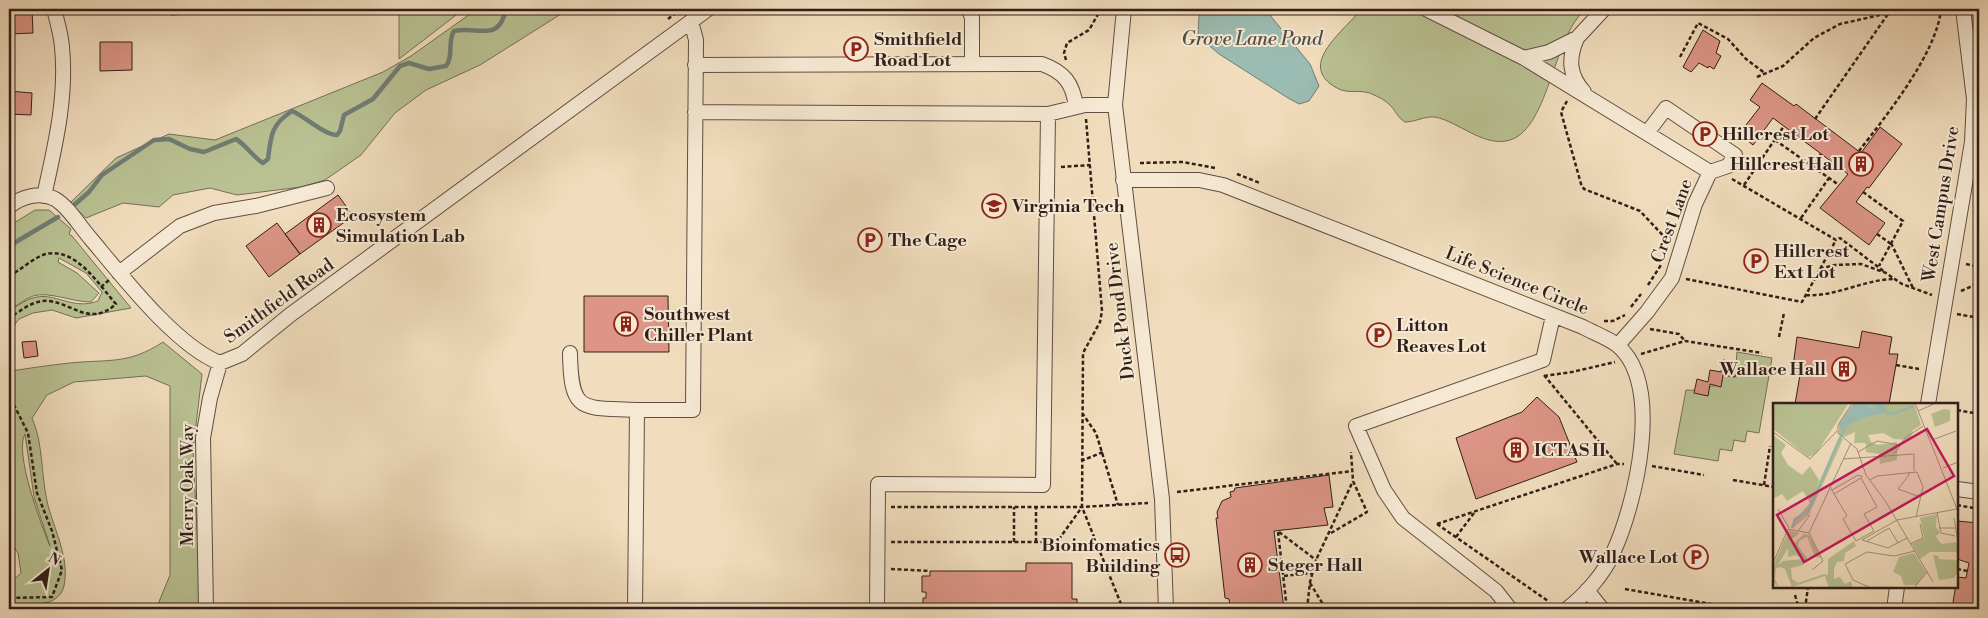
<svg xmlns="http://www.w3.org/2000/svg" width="1988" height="618" font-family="'Libre Bodoni',serif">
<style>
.green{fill:#b9c192;stroke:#747056;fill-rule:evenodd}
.water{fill:#9bbcb2;stroke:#707d75}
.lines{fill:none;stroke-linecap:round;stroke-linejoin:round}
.stream{stroke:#707d75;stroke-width:4.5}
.building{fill:#dc9586;stroke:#301f19}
.minor-casing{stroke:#604e42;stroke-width:16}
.path{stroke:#301f19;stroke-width:2.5;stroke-dasharray:4 2.5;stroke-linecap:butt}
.minor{stroke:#f6e9d4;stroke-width:14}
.labels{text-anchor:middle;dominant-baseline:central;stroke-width:4;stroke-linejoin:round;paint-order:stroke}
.poi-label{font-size:18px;font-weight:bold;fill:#301f19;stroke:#f6e9d4;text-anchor:start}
.street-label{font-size:18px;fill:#301f19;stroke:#f6e9d4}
.water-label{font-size:19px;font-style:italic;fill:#504e47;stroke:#f6e9d4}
.inset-river{fill:none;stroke:#9bbcb2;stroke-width:2.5}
.inset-road{fill:none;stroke:#a4917b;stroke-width:1}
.view{fill:#c2185b;fill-opacity:0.15;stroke:#c2185b;stroke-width:2.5}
.inset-edge{fill:none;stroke:#301f19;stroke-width:2.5}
</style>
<rect width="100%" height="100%" fill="#f1ddbd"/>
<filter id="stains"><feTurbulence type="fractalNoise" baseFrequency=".004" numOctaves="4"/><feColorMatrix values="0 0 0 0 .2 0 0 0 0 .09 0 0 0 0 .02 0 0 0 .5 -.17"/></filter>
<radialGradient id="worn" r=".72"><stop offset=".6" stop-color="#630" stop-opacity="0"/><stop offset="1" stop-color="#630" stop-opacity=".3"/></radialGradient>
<path class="green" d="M399,9H464L399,59Z
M477,9H569L480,65L426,90L395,113L361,155L325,180L301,187L237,195L210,188L173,195L159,207L123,203L86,218L70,203L116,158L169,134L215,140L383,72L411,56Z
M1361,9H1586C1552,36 1549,134 1506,141C1481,145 1459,122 1435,117C1424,116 1416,122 1405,122C1397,117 1396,111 1390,105C1386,101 1379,97 1374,95C1362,88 1348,95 1337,88C1294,65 1347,29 1361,9Z
M1736,9H1782L1757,15Z
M35,210H49L71,229L69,234L72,236L131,308L76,318L52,310L33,313L19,319L9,332V311C16,307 25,300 33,298C55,291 72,311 98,301L102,292L86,273L59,258L58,262L77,273L99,293L91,302C72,302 49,291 33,296C25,299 16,306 9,310V226Z
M163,342L202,374L193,450L201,609H156L170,575V386L146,376L74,382L47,395L32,418C43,442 41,474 47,501C53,528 70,557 64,586C62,596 52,603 42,603L36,609H9V584L21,573L18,553L9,540V358L11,371C31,368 50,365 70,363C108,359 128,365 163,342ZM25,434L34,497L50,546C41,525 14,452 25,434Z
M1737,352L1772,358L1759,433L1747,431L1745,442L1734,440L1732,451L1720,449L1718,461L1674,454L1686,390C1699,392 1708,384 1721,386L1723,375L1735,377Z"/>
<path class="water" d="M1205,9H1265L1310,64L1319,86L1309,101L1299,104L1288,98L1219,54L1198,36L1199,16Z"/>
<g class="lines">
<path class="stream" d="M74,205L89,192L102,175L154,140L169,139L190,149L204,152L236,139C247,146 252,156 263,163L268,159C271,135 271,125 292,111C306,117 324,135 337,135L340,131L344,115L373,99L400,66L409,63L429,69L446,66C454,56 447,42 454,31C479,26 499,43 506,9
M9,246L58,217"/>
</g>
<path class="building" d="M32,9L33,33L9,34V10Z
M171,9H188V14L171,15Z
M1703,30L1720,41L1716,53L1721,56L1714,69L1709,66L1708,68L1699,63L1691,72L1683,67Z
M100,42H132V70L100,71Z
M1762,83L1794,106L1796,104L1861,153L1880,127L1902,144L1869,188L1867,187L1856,202L1885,223L1869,245L1820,208L1848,174L1773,118L1753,145L1739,134L1760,107L1750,100Z
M9,91L32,93L31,115L9,114Z
M338,195L353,216L300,254L285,234Z
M277,223L300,254L269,277L246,246Z
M584,296H668L669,352H584Z
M1862,331L1892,337L1889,354H1898L1889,404H1795L1800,375L1792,374L1797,337L1859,348Z
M36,341L38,356L24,358L22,342Z
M1723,360L1738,363L1735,377L1723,375L1721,387L1710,384L1708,396L1694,393L1697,379L1708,382L1710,370L1721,372Z
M1537,397L1559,417L1577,462L1476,499L1456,438L1522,412Z
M1329,475L1333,507L1324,508L1328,525L1274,531L1284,609H1234V606H1230L1229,599L1225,598L1216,518H1218L1217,512L1222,501L1231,497L1230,492L1234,491L1235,488Z
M1957,521L1979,523V609H1952L1957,577L1966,578L1969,563L1957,559Z
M1026,563H1072V599H1077V609H923V598H926V592H922V576H930V571H1026Z"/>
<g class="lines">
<g class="minor-casing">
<path id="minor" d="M969,9L972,18V63
M1124,9L1115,105L1162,499L1166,609
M1426,9L1524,58L1710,172L1695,204L1672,278L1647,312L1618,345
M1577,38C1568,59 1569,75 1584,92
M1524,58L1549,52L1577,38L1604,9
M695,65L1042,64C1064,72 1073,83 1076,107
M695,112L1048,114L1043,485L878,484L877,609
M1048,114L1085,105H1115
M1647,133L1666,108L1735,155L1728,166L1710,172
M1123,180H1199L1223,185L1583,327C1594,333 1608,338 1617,345C1665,384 1635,506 1613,553C1604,574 1585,595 1567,609
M44,196C55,146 67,98 62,47C61,34 57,21 54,9
M9,207C20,197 40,191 55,199C69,207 80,227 91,239C122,276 176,346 220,363L242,354L290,315L708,9
M119,273L180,226L214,213L256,206L327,188
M570,353C571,415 582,407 637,410
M1928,404L1972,142L1974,99L1963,9
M1957,489L1979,492
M1587,590L1602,609
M206,609L203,438L210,398L220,363
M635,609L637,410H693L696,40L691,21
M1510,609L1496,591L1403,518L1384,490L1356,426L1543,360L1553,316
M1894,609L1897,587"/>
</g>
<path class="path" d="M668,19L681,9
M1680,57L1698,23L1728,39L1746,59L1766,74
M1066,60L1064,53L1067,43L1089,30L1101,9
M1757,77L1783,66L1814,38L1840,24L1889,13L1893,9
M1567,101L1561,112L1581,184L1584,189L1640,211L1670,243
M1086,119L1102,311L1100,322L1083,353L1082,507L1123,609
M1815,119L1888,14
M1775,140L1839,185
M1859,151C1886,116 1937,53 1941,9
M1140,163L1183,162L1215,168
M1061,167L1090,165
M1813,167L1821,154
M1237,174L1260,183
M1732,179L1836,240L1840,238L1886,273
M1744,185L1784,126
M1863,192L1903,221L1879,266
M1801,218L1829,178
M1877,234L1891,244
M1891,243L1913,288
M1966,264L1979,267
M1820,269L1835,265L1861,264L1886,273L1902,284L1932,295
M9,276C21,270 34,257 46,254C76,247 99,285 116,304C90,327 74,304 49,301C38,300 28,305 20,311C15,314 11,316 9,322
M1686,279L1802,302L1836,240
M1648,285L1661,265
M101,287L109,280
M1961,291L1979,283
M1806,295C1835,297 1863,280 1893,279
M1631,307L1641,294
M1957,314L1979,318
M1604,321H1613L1625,315
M1650,329L1679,334L1685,341
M1779,337L1784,313
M1641,354L1685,341L1762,353
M1896,365L1919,369
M1544,375L1617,464
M1544,376L1572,372L1615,362
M9,386L10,397L28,433L37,493L52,531L62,570L52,597L9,598
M1957,410L1979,414
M1082,413L1096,433L1118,505
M1081,461L1103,452
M1652,466L1704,475
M1733,480L1774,487
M1764,485L1770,446
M1177,492L1353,471
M1957,505L1979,509
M891,507H1082L1148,503
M1437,524L1617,464H1624
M1437,524L1548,601
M1278,532L1287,609
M1279,532L1316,560
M1331,533L1367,512L1353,481L1351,452
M1456,537L1474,513
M891,542H1057L1082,507
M1014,542V507
M1036,542V507
M891,569L930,571
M1957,569L1968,571
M1284,576L1312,573
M1310,583L1326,609
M1625,589L1740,609
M1795,595L1799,609
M1307,609L1310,582L1316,560L1353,481
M1805,609L1808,587
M1875,609L1879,608"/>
<use href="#minor" class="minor"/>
</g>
<defs>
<g id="parking-ring" transform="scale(1.25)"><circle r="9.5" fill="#f6e9d4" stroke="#8f2418" stroke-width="1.5"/><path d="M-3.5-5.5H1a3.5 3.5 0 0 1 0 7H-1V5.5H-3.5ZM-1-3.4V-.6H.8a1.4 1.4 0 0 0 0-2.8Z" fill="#8f2418"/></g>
<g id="building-ring" transform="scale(1.25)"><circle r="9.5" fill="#f6e9d4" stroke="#8f2418" stroke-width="1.5"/><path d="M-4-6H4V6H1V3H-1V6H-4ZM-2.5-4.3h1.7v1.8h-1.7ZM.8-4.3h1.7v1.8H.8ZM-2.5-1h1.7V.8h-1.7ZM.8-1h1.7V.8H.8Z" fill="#8f2418"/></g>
<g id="university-ring" transform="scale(1.25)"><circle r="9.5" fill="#f6e9d4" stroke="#8f2418" stroke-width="1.5"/><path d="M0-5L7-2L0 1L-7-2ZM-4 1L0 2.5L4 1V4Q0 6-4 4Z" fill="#8f2418"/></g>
<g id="bus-ring" transform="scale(1.25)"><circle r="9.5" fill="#f6e9d4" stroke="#8f2418" stroke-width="1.5"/><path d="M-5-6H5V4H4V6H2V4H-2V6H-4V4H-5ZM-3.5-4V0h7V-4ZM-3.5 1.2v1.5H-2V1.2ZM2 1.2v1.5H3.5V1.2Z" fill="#8f2418"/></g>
</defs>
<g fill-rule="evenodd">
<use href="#parking-ring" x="856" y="49"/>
<use href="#parking-ring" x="1705" y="134"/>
<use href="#building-ring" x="1861" y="164"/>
<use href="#university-ring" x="994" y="206"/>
<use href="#building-ring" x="319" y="225"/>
<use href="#parking-ring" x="870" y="240"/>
<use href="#parking-ring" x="1756" y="261"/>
<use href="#building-ring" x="626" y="324"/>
<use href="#parking-ring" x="1379" y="335"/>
<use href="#building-ring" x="1844" y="369"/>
<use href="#building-ring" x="1516" y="450"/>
<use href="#bus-ring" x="1177" y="555"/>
<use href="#parking-ring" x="1696" y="557"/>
<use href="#building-ring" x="1250" y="565"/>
</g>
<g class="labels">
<g class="poi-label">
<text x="874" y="39">Smithfield<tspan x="874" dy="21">Road Lot</tspan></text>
<text x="1722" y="134">Hillcrest Lot</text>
<text x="1844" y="164" text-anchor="end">Hillcrest Hall</text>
<text x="1012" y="206">Virginia Tech</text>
<text x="336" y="215">Ecosystem<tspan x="336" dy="21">Simulation Lab</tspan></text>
<text x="888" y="240">The Cage</text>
<text x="1774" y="251">Hillcrest<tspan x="1774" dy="21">Ext Lot</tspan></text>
<text x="644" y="314">Southwest<tspan x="644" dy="21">Chiller Plant</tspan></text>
<text x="1396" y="325">Litton<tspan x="1396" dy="21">Reaves Lot</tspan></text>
<text x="1826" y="369" text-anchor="end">Wallace Hall</text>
<text x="1534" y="450">ICTAS II</text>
<text x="1160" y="545" text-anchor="end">Bioinfomatics<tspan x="1160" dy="21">Building</tspan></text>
<text x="1678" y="557" text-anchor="end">Wallace Lot</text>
<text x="1268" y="565">Steger Hall</text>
</g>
<g class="street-label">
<text transform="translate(1941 204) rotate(-81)">West Campus Drive</text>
<text transform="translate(1672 221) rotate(-70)">Crest Lane</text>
<text transform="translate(1517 281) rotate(22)">Life Science Circle</text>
<text transform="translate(279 301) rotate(-36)">Smithfield Road</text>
<text transform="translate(1120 311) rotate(-97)">Duck Pond Drive</text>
<text transform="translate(187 485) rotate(-90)">Merry Oak Way</text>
</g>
<g class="water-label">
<text x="1252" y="39">Grove Lane Pond</text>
</g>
</g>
<g transform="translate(1773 403)">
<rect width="185" height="185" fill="#f1ddbd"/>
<path d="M0,0H76L43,51L35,54L0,26ZM80,0H141L148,22L140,27L137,37L121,36L110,30L95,32L98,39L105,42L124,39V57L107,61L106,51L93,49V40H81L82,29L71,34L66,31V20ZM171,6L177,7V18L162,24L158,11ZM0,32L13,42L8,50L15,62L29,72L37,63L46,77L43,87L66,34L70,36L36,112L20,125V119L37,100L30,88L14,98L9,91L0,96ZM164,111L163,124L167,130L163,133L165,137L169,141L183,139L185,149H157L147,156L139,141L151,135L147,115ZM16,127L27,130L19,136L21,140L31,131L36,132L49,155L42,154L34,134L26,138L25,143L34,155L30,162L18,165L19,176L25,180L51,171L55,172V156L81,138L83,143L72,150L71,158L64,159L61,166V176L67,174L72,181L78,178L80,185H56L52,173L19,184L12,166L7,164L3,165L2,176L6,185L1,179L0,163ZM15,145V154L23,152L30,156L10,158L5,162ZM141,150L153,169L144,182H131L128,173L120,169L126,154ZM160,152L166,153V156L184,157L185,169L181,175L166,177Z" fill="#b9c192" fill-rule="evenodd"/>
<path d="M81,0H96V5H100V0H108L116,9L93,14L67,26V21Z" fill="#9bbcb2"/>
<path class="inset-river" d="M114,10L120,11L141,3M19,125L22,116L35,108L72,24"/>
<path class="inset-road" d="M79,0L65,22V30L84,46L93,72L113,99L160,179M142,0L184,106M145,8L163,0M0,29L37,56L64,28M159,37L183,28M85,49L104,38L126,42M122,50L132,35L150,23M70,56L141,51V68M170,65L185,59M135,69L136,72L125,86L147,94M97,77L104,73L144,69L150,84L143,114M57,84L74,113L70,116L83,138L101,128L91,111L104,104L88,75L61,91M59,87L85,72L90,74M5,106L16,125M164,109L168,130L182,133M181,115L185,139M166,125H182M25,128L37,112M36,130L78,40M36,130L50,158L39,167M89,137L124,117L184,106M89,137L115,145L134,135M94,138L116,125L125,140M137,141L150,135L147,121M0,160L15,126L36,130M98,185L80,177L72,161L94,149L121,153L142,148M141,185L154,169"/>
<path class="view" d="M154,26L181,73L31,159L4,112Z"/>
<rect width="185" height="185" class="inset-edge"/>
</g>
<rect width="1988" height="618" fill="none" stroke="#f1ddbd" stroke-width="30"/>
<rect x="10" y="10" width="1968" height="598" fill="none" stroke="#301f19" stroke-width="2.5"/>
<rect x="15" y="15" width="1958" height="588" fill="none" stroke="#301f19"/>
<g transform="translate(48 570) rotate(30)" stroke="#f6e9d4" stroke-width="4" paint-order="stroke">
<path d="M0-4L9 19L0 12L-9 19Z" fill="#301f19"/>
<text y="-8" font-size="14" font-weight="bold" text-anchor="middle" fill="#301f19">N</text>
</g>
<rect width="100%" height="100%" filter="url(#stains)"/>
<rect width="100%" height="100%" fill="url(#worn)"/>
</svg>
